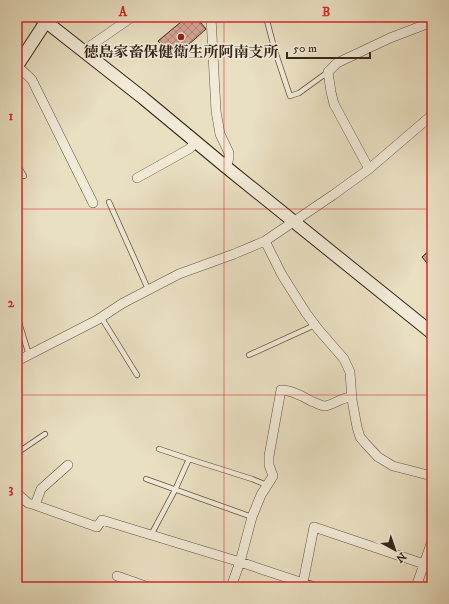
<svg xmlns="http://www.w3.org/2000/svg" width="449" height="604" font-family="'IM FELL DW Pica','Noto Serif JP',serif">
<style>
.building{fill:url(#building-cross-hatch);stroke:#362719}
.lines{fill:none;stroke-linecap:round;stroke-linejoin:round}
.lane-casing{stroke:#635543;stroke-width:6}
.street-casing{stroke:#635543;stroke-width:10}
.secondary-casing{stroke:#362719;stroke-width:14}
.lane{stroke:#f1ead7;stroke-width:4.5}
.street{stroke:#f1ead7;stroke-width:9}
.secondary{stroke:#f1ead7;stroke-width:12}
.grid{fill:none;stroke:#d62828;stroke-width:1;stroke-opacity:0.55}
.poi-dot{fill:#8f2418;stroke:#f1ead7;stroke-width:1.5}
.labels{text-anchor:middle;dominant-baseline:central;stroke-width:3.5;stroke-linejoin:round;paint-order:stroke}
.poi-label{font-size:15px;font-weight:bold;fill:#362719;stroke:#f1ead7}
.neatline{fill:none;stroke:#d62828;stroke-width:1.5}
.grid-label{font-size:13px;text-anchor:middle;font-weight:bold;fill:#d62828}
</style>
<defs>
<pattern id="building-cross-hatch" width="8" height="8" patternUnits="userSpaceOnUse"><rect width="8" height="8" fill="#d7a695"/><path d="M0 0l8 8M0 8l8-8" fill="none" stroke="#af8779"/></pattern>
</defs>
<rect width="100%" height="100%" fill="#e9dfc1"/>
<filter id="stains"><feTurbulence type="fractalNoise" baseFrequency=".005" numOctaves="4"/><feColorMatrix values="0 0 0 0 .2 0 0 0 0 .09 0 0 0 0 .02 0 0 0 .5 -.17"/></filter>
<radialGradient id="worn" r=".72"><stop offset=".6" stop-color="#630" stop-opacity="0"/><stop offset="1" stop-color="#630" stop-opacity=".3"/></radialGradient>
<path class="building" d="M187,17H196L206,29L186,47L183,44L170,55L158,41Z
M432,248V269L422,257Z"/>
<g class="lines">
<g class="lane-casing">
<path id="lane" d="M266,17L275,51L290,96L299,93L328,72
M17,164L24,176
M109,202L148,289
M17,316L29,355
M101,317L137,375
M249,355L315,325
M17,453L45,434
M189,459L252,479L267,485
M146,479L252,517
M151,535L175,490L189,459L159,449"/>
</g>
<g class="street-casing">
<path id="street" d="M211,17L216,111L220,134L229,153V158L226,167
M83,51L132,17
M17,66L26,74L32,80L93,203
M369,169L334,104L331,92L328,72L337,63L390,38L424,25L432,23
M137,178L189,149L196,142
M265,241L282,275L306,313L318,329L344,359L350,372L352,400L357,427L360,437L365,443L378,457L393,466L432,476
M17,361L97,320L123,303L179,274L234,254L265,241L333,195L369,169L432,115
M17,493L28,503L35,505L41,489L68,465
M35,505L97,527L102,520L240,562L231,587
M117,576L148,587
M302,587L303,583L314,527L424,564L432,569
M315,587L240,562L252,517L261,495L273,476L269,465V456L281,390C292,390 304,397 313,402C317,403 321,406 325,406C333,405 342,397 352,397
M416,587L432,541"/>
</g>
<g class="secondary-casing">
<path id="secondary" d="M40,17L143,98L226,167L432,333
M17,66L49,17"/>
</g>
<use href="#lane" class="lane"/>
<use href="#street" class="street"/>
<use href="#secondary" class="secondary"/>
</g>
<path class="grid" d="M224,17V587M17,209H432M17,395H432"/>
<circle class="poi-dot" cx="181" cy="37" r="4"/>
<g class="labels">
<g class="poi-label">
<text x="181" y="52">徳島家畜保健衛生所阿南支所</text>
</g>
</g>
<rect width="449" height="604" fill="none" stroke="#e9dfc1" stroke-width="44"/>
<g transform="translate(395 550) rotate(140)" stroke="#f1ead7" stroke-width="3" paint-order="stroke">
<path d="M0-3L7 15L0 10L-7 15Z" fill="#362719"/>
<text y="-6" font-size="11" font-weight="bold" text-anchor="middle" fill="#362719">N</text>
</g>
<path d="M287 52v6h83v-6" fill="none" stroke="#362719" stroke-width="2"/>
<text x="293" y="52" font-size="12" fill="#362719" stroke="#f1ead7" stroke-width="3" paint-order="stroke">50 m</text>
<rect x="22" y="22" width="405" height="560" class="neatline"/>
<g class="grid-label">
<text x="123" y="16">A</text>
<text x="326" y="16">B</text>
<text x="11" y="120">1</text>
<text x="11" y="307">2</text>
<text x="11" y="493">3</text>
</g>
<rect width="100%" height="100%" filter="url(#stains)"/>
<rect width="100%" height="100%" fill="url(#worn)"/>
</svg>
